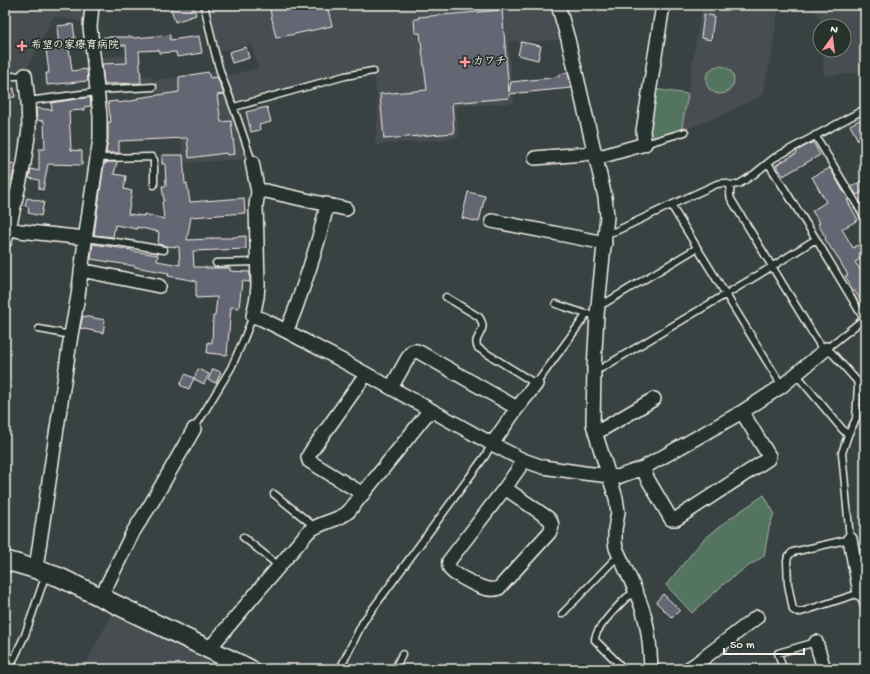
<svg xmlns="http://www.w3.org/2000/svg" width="870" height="674" font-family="'Gochi Hand','Klee One',sans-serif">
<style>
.built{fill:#464d51}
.green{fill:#53745f;stroke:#a4b2a4}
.building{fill:#656673;stroke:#f4f1e8}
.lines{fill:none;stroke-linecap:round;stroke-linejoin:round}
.lane-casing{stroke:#f4f1e8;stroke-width:9}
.street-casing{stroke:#f4f1e8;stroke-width:16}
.secondary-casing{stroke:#f4f1e8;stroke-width:21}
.lane{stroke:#26332d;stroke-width:6}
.street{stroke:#26332d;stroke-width:13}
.secondary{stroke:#26332d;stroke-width:18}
.poi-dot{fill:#ff9aa2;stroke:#26332d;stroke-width:1.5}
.labels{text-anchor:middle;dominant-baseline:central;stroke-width:3.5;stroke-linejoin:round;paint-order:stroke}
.poi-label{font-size:11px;font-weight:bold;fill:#f4f1e8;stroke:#26332d;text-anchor:start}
</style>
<rect width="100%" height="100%" fill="#394242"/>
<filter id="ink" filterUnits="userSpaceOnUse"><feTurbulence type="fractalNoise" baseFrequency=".025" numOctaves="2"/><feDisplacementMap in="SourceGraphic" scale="8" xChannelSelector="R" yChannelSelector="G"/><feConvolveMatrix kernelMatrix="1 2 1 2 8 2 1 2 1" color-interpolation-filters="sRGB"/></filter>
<g filter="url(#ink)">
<path class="built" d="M5,5H88L85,22L53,17L26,71L5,73Z
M208,5H520L522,7L523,5H553L562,40L508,42L514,103L456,106L459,138L375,145L378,114V104L373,67L344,73L239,101L233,98L226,76L258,68L251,44L218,52Z
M702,5H779L772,52L762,96L713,119L683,130L682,126Z
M815,5H865V72L825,76L823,72L824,50H844V26H823L814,8Z
M141,55L142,76L151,75L152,81L216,71L234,118L247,159L183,163L180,121H163L158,92H153L152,85L104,86L101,84L97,57Z
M113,612L209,657L203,669H83Z"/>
<path class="green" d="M706 80a14 14 0 1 1 28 0a14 14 0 1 1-28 0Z
M653,89L688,94L682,126L683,130L654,137L647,129Z
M764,495L774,513L769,528L764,556L741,571L724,584L692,613L666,585L702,541L729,519Z"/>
<path class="building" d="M170,5H193L196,15L175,22Z
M269,5H327L332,26L276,38Z
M502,10L509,92L511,82L550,78L560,76V74L568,72L571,88L509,94V98L452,103L454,133L384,139L380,94L427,90L420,33H415L414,19H419L418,17Z
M704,14L714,16L711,40L701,38Z
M73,24L75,38L68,39L72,71L87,69L88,81L47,85L46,73H49L46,49L59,47L57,26Z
M170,35V40L199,36L202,53L177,57L176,52L159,53V50L139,51L141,83L104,84L102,64L127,63L126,45L107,46L106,37H133L134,38Z
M105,37V46H100L99,38Z
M521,42L541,46L538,60L518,55Z
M246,47L249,58L232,63L229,52Z
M208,72L210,78L217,77L224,94L217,95L221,122L231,121L235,154L227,155L226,153L189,158L187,138L119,141V153H106L108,139V122H111L108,102L117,101L118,103L137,100V98L179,92V77Z
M14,88L15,97L5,98V89Z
M90,97L91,106L84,107V110L69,111L71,150L82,151V165L48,164L43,190L39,189V180L29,178L31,169L39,171V149H45L44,121L37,120L36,108L52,110L51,103Z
M267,107L271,122L259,125L260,130L251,132L246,112Z
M865,117V154L850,125Z
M813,142L820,155L783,176L776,165L797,153L796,151Z
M162,155H183L185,184L187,183L190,202L244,198L245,213L191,217L187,240L212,239V238H233V237L246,236V249L193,251L194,267H206V268H230V271L250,272V282L242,281L239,308L231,307L227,355L207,353L208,342L212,343L213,316H215L217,297L196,298V281L168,276L169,273L135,267V266L91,259L93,244L132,250V251L158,255L157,261L180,265L179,247L166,246L158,244L159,232L137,227V229L115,225L113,237L94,235L104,163L106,164V162H117L114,174L126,176L124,189L132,191L128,214L144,216V214L164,219L162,202L164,201L162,186H166L165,164H162Z
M5,162L15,164L12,180L5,179Z
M830,168L843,191H844L849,200H847L858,220L842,229L853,248L865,241V253L859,257L860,259L855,262L865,277V307L845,276L848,275L833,250H832L825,239L826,238L818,224L820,223L812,211L826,202L812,177Z
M865,179V191L857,195L851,187Z
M468,192L485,196L479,222L462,218Z
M27,198L44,202L41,216L28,213L29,207L25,206Z
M83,316L105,320L103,333L80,328Z
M198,369L209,374L204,384L194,379Z
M213,369L221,372L216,383L208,380Z
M185,374L194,378L189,389L180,385Z
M663,594L680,610L672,618L656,602Z"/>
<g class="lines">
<g class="lane-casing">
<path id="lane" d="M204,5C210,29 214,54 222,77C233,105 243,134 252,162
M5,77L25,75
M97,90L153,87
M28,101L97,92
M234,107L345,76L373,71
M815,135L865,218
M645,144L685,132
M97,158L152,157L154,160V185
M768,163L816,239L864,319
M731,185C730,190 729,194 731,199L821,347L832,353L857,381L858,386L856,419L848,435L842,453L850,539L793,552C789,555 788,556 787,561L788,584L793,610L797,612H801L860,593L865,610
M671,205L782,386
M606,231L612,232L616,231L671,205L717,184L724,183L731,185L739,184L753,175L774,158L865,109
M85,238L123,243L164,250
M216,263L258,262
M446,297L479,317C490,332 471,336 478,348L536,384L584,318L586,314
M556,304L586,314H591
M598,304L605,303L697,248
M39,329L71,335
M826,349L865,318
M594,369L602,368L773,266L816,239
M796,374L843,430L848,435
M194,429L231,368L243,341L253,316
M274,494L310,523L313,528
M243,537L279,566
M562,614L612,562L620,556
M9,669L25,635L46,574
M340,669L363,622L485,456L492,444
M395,669L402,654
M624,669L595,640C594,630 618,606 625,599C628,596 632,594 636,592
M783,669L778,653L816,642"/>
</g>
<g class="street-casing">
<path id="street" d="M558,5L568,39L605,197L607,216L597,315L594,369L593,424L595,432L616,498L618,512L615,529V542L616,548C625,569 636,589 643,611C649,630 650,650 651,669
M535,158L583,154L594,152
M596,158L645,144L644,140L643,131L663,5
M252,162L258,192L256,205L258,285L257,297L253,316L262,319L286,331L341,360L492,444L523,460L543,467L584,473L610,476L618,477L623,475L643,468L742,412L782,386L826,349
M258,192L262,191H266L346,209
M492,221L605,243
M5,227L20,231L85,238
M5,241L9,228L24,163L29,129L28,101L25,75
M81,270L159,286
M286,331C293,318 297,304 302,290C312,262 321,234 327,204
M391,388L410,354C413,350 415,350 419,352L517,408
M595,432L601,430L654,399
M492,444L517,408L536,384
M643,468L647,478L671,519H676L768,459L769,456L742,412
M505,488L548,518C553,523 553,527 549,533L499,588C487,594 465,579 454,573C449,569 448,566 449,561L505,488L519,468L523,460
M363,494L309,461L308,457L310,453L366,374
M850,539L860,593H865
M35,569L37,561L71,335L78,296L87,226L100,139V116L90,27L92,5
M101,597L133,532L151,504L194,429
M816,642L824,669
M209,649L308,532C320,521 338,522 349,511L430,410
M688,669L696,664L757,617"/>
</g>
<g class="secondary-casing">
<path id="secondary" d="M5,560L35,569L59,577L250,669"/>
</g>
<use href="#lane" class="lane"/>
<use href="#street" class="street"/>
<use href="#secondary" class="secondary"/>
</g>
</g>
<g class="poi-dot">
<path d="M20 40h4v4h4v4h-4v4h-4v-4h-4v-4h4z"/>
<path d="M463 56h4v4h4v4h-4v4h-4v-4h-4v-4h4z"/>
</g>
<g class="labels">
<g class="poi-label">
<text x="31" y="46">希望の家療育病院</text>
<text x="473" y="62">カワチ</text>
</g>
</g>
<rect width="870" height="674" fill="none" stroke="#26332d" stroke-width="20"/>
<rect x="10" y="10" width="850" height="654" fill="none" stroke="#f4f1e8" stroke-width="1.5" filter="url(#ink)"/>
<g transform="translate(832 38) rotate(14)"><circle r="19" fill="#26332d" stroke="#787f78"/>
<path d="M0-3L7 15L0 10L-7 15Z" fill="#ff9aa2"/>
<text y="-6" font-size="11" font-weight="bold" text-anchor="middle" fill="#f4f1e8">N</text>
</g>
<path d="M724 648v6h80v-6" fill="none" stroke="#f4f1e8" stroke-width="2"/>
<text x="730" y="648" font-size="12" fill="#f4f1e8" stroke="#26332d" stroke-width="3" paint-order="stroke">50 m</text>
</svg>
